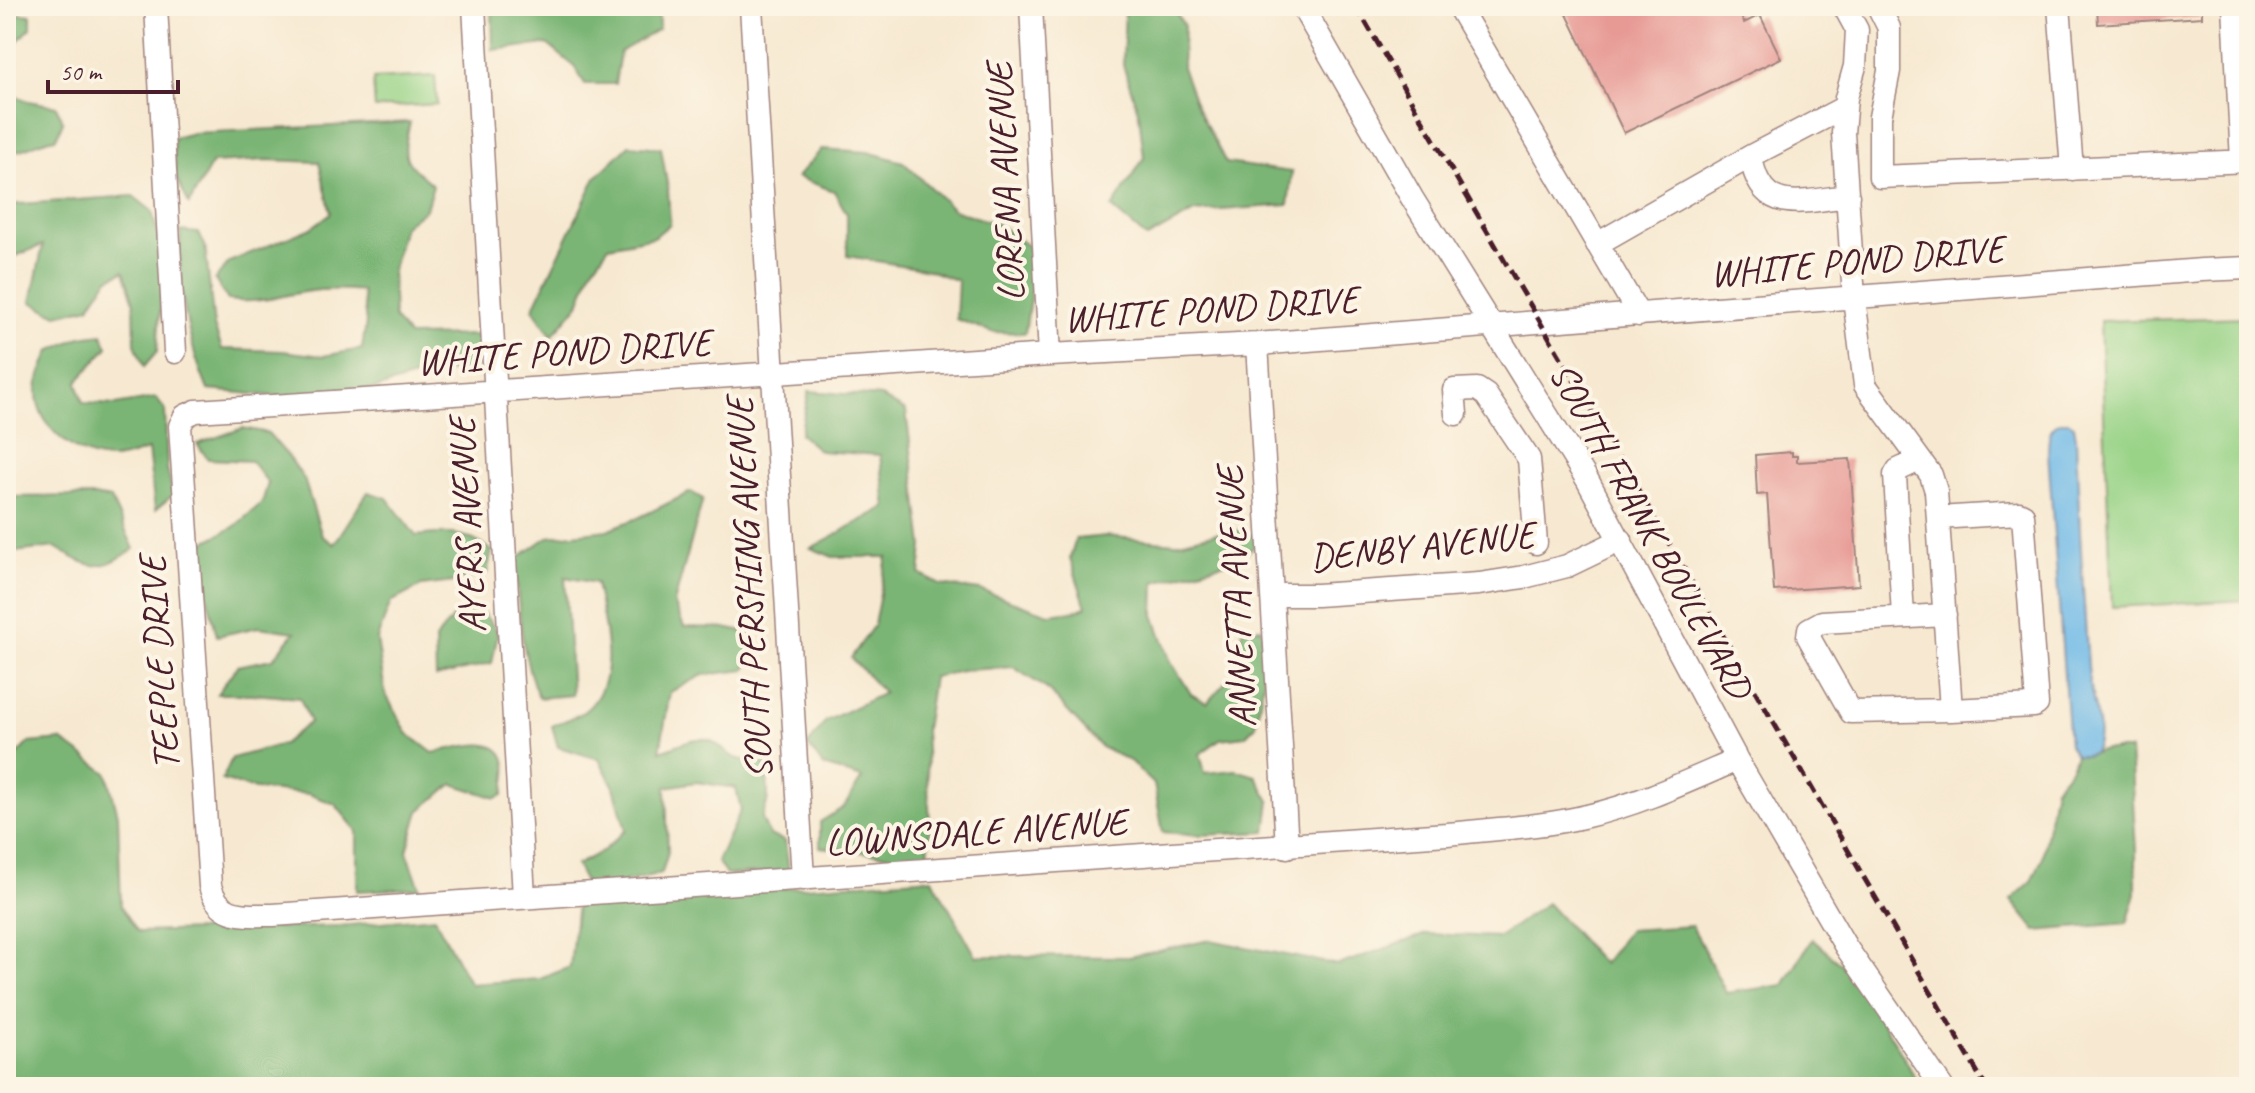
<svg xmlns="http://www.w3.org/2000/svg" width="2255" height="1093" font-family="Caveat,sans-serif">
<style>
.green{fill:#98d387;stroke:#717959;stroke-width:2}
.forest{fill:#7ab574;stroke:#626a50;stroke-width:2}
.water{fill:#6eb9e7;stroke:#5c6c89;stroke-width:2}
.building{fill:#e79994}
.lines{fill:none;stroke-linecap:round;stroke-linejoin:round}
.minor-casing{stroke:#a0847e;stroke-width:25}
.minor{stroke:#fff;stroke-width:22}
.rail{stroke:#4a1f2b;stroke-width:5;stroke-dasharray:12 6;stroke-linecap:butt}
.labels{text-anchor:middle;dominant-baseline:central;stroke-width:8;stroke-linejoin:round;paint-order:stroke}
.street-label{font-size:38px;fill:#4a1f2b;stroke:#fcf5e5}
</style>
<rect width="100%" height="100%" fill="#fcf5e5"/>
<filter id="ink" filterUnits="userSpaceOnUse"><feTurbulence type="fractalNoise" baseFrequency=".0125" numOctaves="2"/><feDisplacementMap in="SourceGraphic" scale="16" xChannelSelector="R" yChannelSelector="G"/><feConvolveMatrix kernelMatrix="1 2 1 2 8 2 1 2 1" color-interpolation-filters="sRGB"/></filter>
<filter id="wash" filterUnits="userSpaceOnUse"><feTurbulence type="fractalNoise" baseFrequency=".006" numOctaves="4" result="noise"/><feDisplacementMap in="SourceGraphic" scale="32" xChannelSelector="R" yChannelSelector="G"/><feGaussianBlur stdDeviation="1.8" result="paint"/><feColorMatrix in="noise" values="0 0 0 0 0 0 0 0 0 0 0 0 0 0 0 0 0 1.4 0 .05"/><feComposite in="paint" operator="in"/></filter>
<g filter="url(#wash)">
<rect width="100%" height="100%" fill="#f7e9d1"/>
<path class="green" d="M435,76L437,104L375,108L373,79Z
M2249,317V600L2112,607L2100,321Z"/>
<path class="forest" d="M492,6H658L659,29L620,52L615,84H585L574,66L547,44L493,50Z
M1125,6H1172L1184,26L1182,67L1196,105L1226,163L1292,172L1288,205L1194,212L1147,238L1112,208L1144,158L1139,114L1123,65Z
M6,13L31,15V28L6,52Z
M6,92L28,101L56,106L63,122L56,138C36,140 28,152 6,152Z
M410,122C401,160 403,160 433,185L426,209L404,226L392,271L394,318L408,336L480,335L475,368L420,375L379,388L338,394L285,397L208,390C188,344 176,282 181,231L198,233L205,245L214,326L222,349L282,351L323,356L362,349L366,323L362,291C343,289 323,289 304,292C274,297 259,304 228,300L215,280L229,262L311,228L331,213L319,162L267,160L212,163L189,204L176,177L173,138L193,133Z
M629,145L661,148L668,189L670,224L654,237L609,246L591,271L579,304L552,336L533,309L596,177Z
M822,149L868,152L903,162L954,210L997,224L1028,246L1033,279L1025,333L992,332L956,319L958,281L929,270L847,256V214L834,191L797,177Z
M133,196L152,211L164,260L157,352L144,367L135,344L134,303L124,271L108,279L89,307L57,315L31,302L43,245L6,260V205Z
M102,334L108,347L77,382L83,403L115,405L156,398L165,410L167,468L173,495L155,510L148,450C137,453 123,459 111,459C78,459 38,428 37,394C36,380 45,364 50,351L80,337Z
M809,391L881,397L906,411L923,546L920,574L940,585L980,590L1049,614L1074,611L1086,607L1070,558L1076,539L1106,536L1175,543L1217,533L1246,530L1260,542L1239,559L1155,582L1154,615L1170,660L1191,694L1207,703L1236,670L1243,629L1262,628L1264,679L1256,725L1245,736L1220,739L1200,754L1205,773L1236,770L1256,776L1270,801L1266,832L1201,835L1163,832L1154,784L1130,761L1101,747L1047,689L1013,667L967,670L933,677L925,730L930,825L928,860L820,847V822L844,807L862,778L823,766L808,745L826,721L884,693L851,658L874,625L887,557H833L811,548L886,507L880,455L820,451L800,434Z
M243,428L268,433L288,456L304,479L322,536L334,544L368,492L387,498L416,536C448,532 465,531 492,551L487,573L454,582L421,586L391,602L377,639L385,693L407,733L433,753C453,749 501,731 506,764C508,773 504,786 503,795L496,798L453,784L419,811L407,851L420,888L357,891V831L335,804L309,794L255,789L222,780L232,758L283,744L310,722L300,698L253,694H217L237,666L273,659L295,632L258,627L217,636L205,587L203,543L234,527L262,503L268,483L251,461L208,459L197,444Z
M691,492L703,499L674,603L684,627L725,628L748,633L757,646L745,670L703,675L670,692L660,751C676,747 698,732 715,743C723,748 727,755 736,758C745,762 757,761 767,765L768,799L762,819L769,835L785,841L789,871L726,875L717,861L741,810L736,788L696,782L666,787L668,852L662,873L614,885H586L576,865L603,851L626,830L614,787L599,759L558,747L552,726C562,721 578,717 586,710C622,678 603,623 596,583L565,577L572,695L539,698C520,655 519,606 515,560L548,537L607,530L638,518Z
M93,496L111,499L134,549C98,573 91,569 55,547L6,553V497Z
M458,611L483,613L498,632L492,663L436,677L435,639Z
M61,740L107,773L118,815L121,906L138,932L340,926L434,917L470,984L540,979L570,967L577,903L932,878L976,956L1129,957L1210,940L1338,965L1426,934L1499,937L1547,903L1603,964L1629,930L1692,926L1726,993L1784,985L1812,939L1856,977L1921,1087H6V766L28,743Z
M2105,750H2130L2136,851V894L2127,923L2036,931L2011,900L2032,881L2042,859L2055,787L2070,769L2076,755H2086Z"/>
<path class="water" d="M2060,422H2069L2074,425L2076,437C2079,518 2083,598 2089,679C2091,700 2103,725 2097,746C2094,756 2084,755 2076,755L2069,745L2048,452C2049,438 2047,429 2060,422Z"/>
<g id="blocks">
<path class="building" d="M1563,6H1736L1744,23L1760,15L1781,58L1624,133Z
M2097,6H2202V17L2098,24Z
M1792,452V456H1797V462L1850,459L1859,585L1774,591L1767,494L1757,495L1755,455Z"/>
</g>
</g>
<g filter="url(#ink)">
<use href="#blocks" fill-opacity="0" stroke="#a0847e" stroke-width="2"/>
<g class="lines">
<g class="minor-casing">
<path id="minor" d="M156,6L175,352
M474,6L524,897
M751,6L803,879
M1031,6L1050,355
M1302,6L1412,198L1588,481L1737,760L1846,947L1942,1087
M1458,6L1639,315
M1844,6L1857,30L1855,66L1846,98L1843,133L1854,298L1865,385L1931,475L1936,491L1951,710L1851,712L1808,636L1809,629L1822,622L1945,615
M1878,6L1889,28V71L1880,117V177L2249,161
M2059,6L2072,169
M2234,6L2242,161
M1845,107L1751,156C1760,217 1801,201 1848,196
M1597,244L1751,156
M1257,344L1287,847
M1456,414L1454,390L1477,389L1486,395L1529,459L1536,543
M1938,518L2019,513L2023,515L2037,704L2034,706L1951,710
M1273,595H1317L1479,584L1524,577L1567,566L1621,540
M1903,617L1895,475L1898,470L1919,460
M1737,760C1688,781 1640,804 1587,816C1542,827 1494,829 1447,834C1056,864 664,885 273,915C244,915 219,919 210,886L180,426L185,416L196,411L1050,355L1257,344L2202,270L2249,268"/>
</g>
<use href="#minor" class="minor"/>
<path class="rail" d="M1356,6L1986,1087"/>
</g>
</g>
<g class="labels">
<g class="street-label">
<text transform="translate(1005 182) rotate(-93)">LORENA AVENUE</text>
<text transform="translate(1857 261) rotate(-5)">WHITE POND DRIVE</text>
<text transform="translate(1211 309) rotate(-4)">WHITE POND DRIVE</text>
<text transform="translate(564 352) rotate(-4)">WHITE POND DRIVE</text>
<text transform="translate(467 525) rotate(-93)">AYERS AVENUE</text>
<text transform="translate(1651 530) rotate(61)">SOUTH FRANK BOULEVARD</text>
<text transform="translate(1422 546) rotate(-6)">DENBY AVENUE</text>
<text transform="translate(749 588) rotate(-93)">SOUTH PERSHING AVENUE</text>
<text transform="translate(1236 597) rotate(-93)">ANNETTA AVENUE</text>
<text transform="translate(159 663) rotate(-94)">TEEPLE DRIVE</text>
<text transform="translate(976 832) rotate(-4)">LOWNSDALE AVENUE</text>
</g>
</g>
<rect width="2255" height="1093" fill="none" stroke="#fcf5e5" stroke-width="32"/>
<path d="M48 80v12h130v-12" fill="none" stroke="#4a1f2b" stroke-width="4"/>
<text x="60" y="80" font-size="24" fill="#4a1f2b" stroke="#fcf5e5" stroke-width="6" paint-order="stroke">50 m</text>
</svg>
